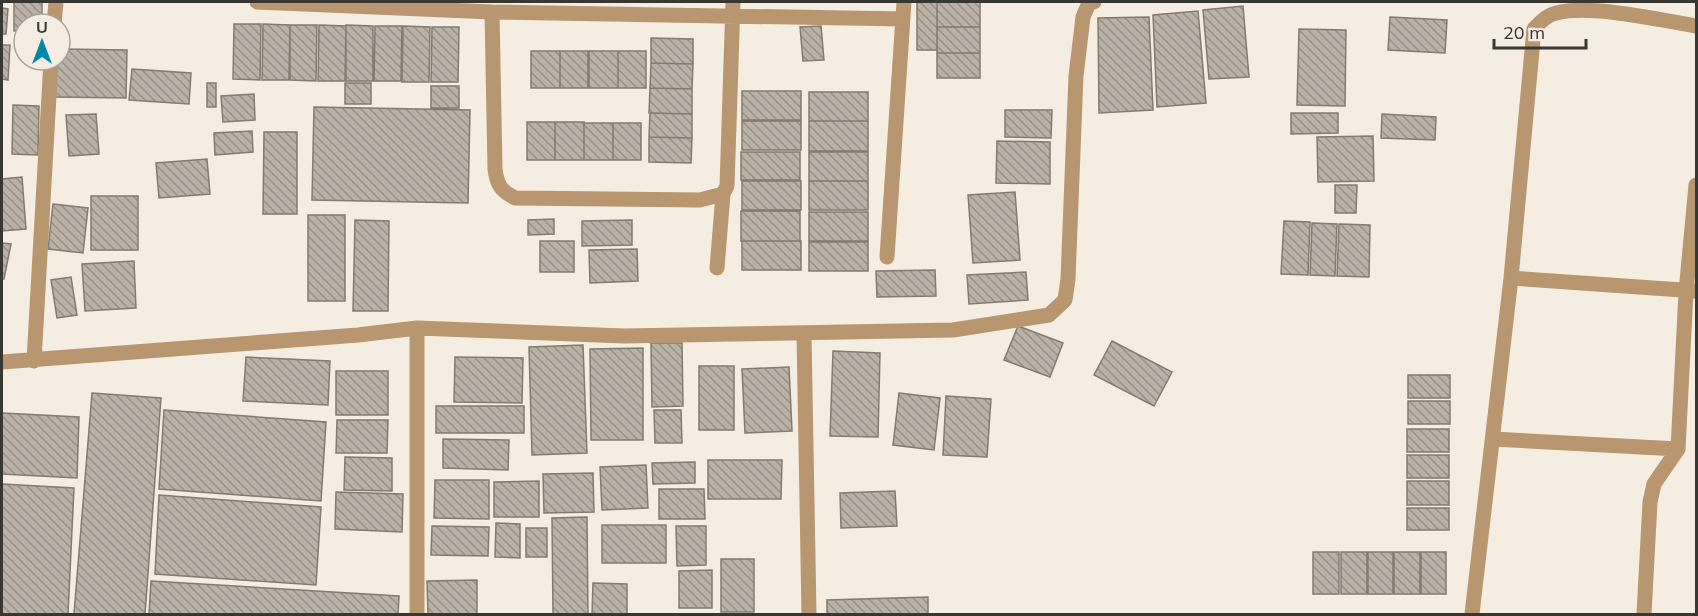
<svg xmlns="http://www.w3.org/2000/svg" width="1698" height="616" font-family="Mulish,sans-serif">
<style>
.building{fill:url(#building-back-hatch);stroke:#837a70;stroke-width:1.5}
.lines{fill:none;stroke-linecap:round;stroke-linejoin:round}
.minor{stroke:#b79670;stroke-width:15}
</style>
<defs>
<pattern id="building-back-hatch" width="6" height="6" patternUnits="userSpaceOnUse" patternTransform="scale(1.5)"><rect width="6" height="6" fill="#bab1a7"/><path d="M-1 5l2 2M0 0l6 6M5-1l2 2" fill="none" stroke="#989189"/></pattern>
</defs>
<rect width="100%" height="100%" fill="#f6ede2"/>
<path class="building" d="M14,2H42V24H24V31H14Z
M917,2H937V50H917Z
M937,2H980V27H937Z
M1243,6L1249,77L1209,79L1203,10Z
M2,8L8,9L6,34H2Z
M1198,11L1206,103L1157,107L1153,15Z
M1149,17L1153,110L1099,113L1098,18Z
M1390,17L1447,20L1445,53L1388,50Z
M234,24H261L260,80L233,79Z
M263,24L290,25L289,80H262Z
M290,25H317L316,81L290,80Z
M319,25L346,26L345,81H318Z
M346,25L373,26V81H346Z
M375,26H402L401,81H374Z
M403,26L430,27L429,82H402Z
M821,26L824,60L803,61L800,27Z
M432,27H459L458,82H431Z
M937,27H980V53H937Z
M1299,29L1346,30L1345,106L1297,105Z
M651,38L693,39V64L651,63Z
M2,45H10L8,80L2,79Z
M60,49L127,50L126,98L55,97L56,60H60Z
M531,51H560V88H531Z
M560,51H588V88H560Z
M589,51H618V88H589Z
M618,51H646V88H618Z
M937,53H980V78H937Z
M651,63L693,64L692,89L650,88Z
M132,69L191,73L189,104L129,100Z
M207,83H216V107H207Z
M345,83H371V104H345Z
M431,86H459V108H431Z
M650,88L692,89V114L649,113Z
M742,91H801V120H742Z
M809,92H868V121H809Z
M254,94L255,120L223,122L221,96Z
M13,105L39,106L38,155L12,154Z
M314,107L470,110L468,203L312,200Z
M1005,110H1052L1051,138L1005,137Z
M650,113L692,114V138L649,137Z
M1291,113H1338V133L1291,134Z
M96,114L99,154L69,156L66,115Z
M1382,114L1436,117L1435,140L1381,138Z
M742,121H801V150H742Z
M809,121H868V151H809Z
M527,122H555V160H527Z
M555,122H584V160H555Z
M584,123H613V160H584Z
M613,123H641V160H613Z
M252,131L253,152L215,155L214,133Z
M264,132H297V214H263Z
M1373,136L1374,181L1318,182L1317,137Z
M649,137L692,138L691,163L649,162Z
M997,141L1050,142V184L996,183Z
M741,152H800V180H741Z
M809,152H868V181H809Z
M207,159L210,194L159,198L156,163Z
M22,177L26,229L2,231V179Z
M742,181H801V210H742Z
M809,181H868V210H809Z
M1335,185H1357L1356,213H1335Z
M1015,192L1020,260L973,263L968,195Z
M91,196H138V250H91Z
M53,204L88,208L83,253L48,249Z
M741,211H800V241H741Z
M809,212H868V241H809Z
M308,215H345V301H308Z
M554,219V234L528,235V220Z
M355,220L389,221L388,311H353Z
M632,220V245L582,246V221Z
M1284,221L1310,222L1308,275L1281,274Z
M1312,223L1337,224L1335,276L1310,275Z
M1339,224L1370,225L1369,277L1337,276Z
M540,241H574V272H540Z
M742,241H801V270H742Z
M809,242H868V271H809Z
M2,243L11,244L4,279H2Z
M637,249L638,281L590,283L589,250Z
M134,261L136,308L85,311L82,264Z
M935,270L936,296L877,297L876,271Z
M1026,272L1028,300L969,304L967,275Z
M71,277L77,315L57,318L51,280Z
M1018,326L1063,343L1050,377L1004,360Z
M1112,341L1172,372L1154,406L1094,375Z
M651,343H682L683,406L652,407Z
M583,345L587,453L532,455L529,347Z
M643,348V440H591L590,349Z
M833,351L880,353L878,437L830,436Z
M246,357L330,361L328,405L243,401Z
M455,357L523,358L522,403L454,402Z
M699,366H734V430H699Z
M789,367L792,431L745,433L742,369Z
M336,371H388V415H336Z
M1408,375H1450V398H1408Z
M92,393L161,398L145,614H74Z
M899,393L940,398L934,450L893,445Z
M946,396L991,399L987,457L943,455Z
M1408,401H1450V424H1408Z
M436,406H524V433H436Z
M164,410L326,422L321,501L159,489Z
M654,410H681L682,443H655Z
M2,413L79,417L77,478L2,474Z
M337,420H388L387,453H336Z
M1407,429H1449V452H1407Z
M443,439L509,440L508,470L443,468Z
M1407,455H1449V478H1407Z
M345,457L392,458V491L344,490Z
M708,460H782L781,499H708Z
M695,462V483L653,484L652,463Z
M646,465L648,508L602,510L600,467Z
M593,473L594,512L544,513L543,474Z
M435,480H489V519L434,518Z
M539,481V517H494V482Z
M1407,481H1449V505H1407Z
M2,484L74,488L68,614H2Z
M659,489H704L705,519H659Z
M895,491L897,526L841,528L840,493Z
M336,492L403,494L402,532L335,529Z
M159,495L321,507L316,585L155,574Z
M1407,508H1449V530H1407Z
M587,517L588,614H553L552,518Z
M496,523L520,524V558L495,557Z
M602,525H666V563H602Z
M432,526L489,527L488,556L431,555Z
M676,526H706V565L677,566Z
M526,528H547V557H526Z
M1313,552H1339V594H1313Z
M1341,552H1367V594H1341Z
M1368,552H1393V594H1368Z
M1394,552H1420V594H1394Z
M1421,552H1446V594H1421Z
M721,559H754V612H721Z
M712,570V608H679V571Z
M477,580V614H428L427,581Z
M151,581L399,596L398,614H149Z
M593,583L627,584V614H592Z
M928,597V614H827V600Z"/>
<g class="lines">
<path class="minor" d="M257,2L492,12L903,19
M492,12L495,169C497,185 501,191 515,198L700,200L723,194L727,186L733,2
M54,24L56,2
M887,257L904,2
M717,268L723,194
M1511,278L1696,291
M417,328V614
M804,334L809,614
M34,361L51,60
M2,362L358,335L417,328L624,336L953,330L1049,315L1065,300L1068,279L1076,76L1083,17L1089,3L1094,2
M1493,439L1678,449
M1472,614L1511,278L1534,29C1540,22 1547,15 1556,13C1591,4 1660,20 1696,26
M1644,614L1650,502L1654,484L1678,449L1686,292L1696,185"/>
</g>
<rect width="1698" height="616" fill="none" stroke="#3a3632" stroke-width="6"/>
<g transform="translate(42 42)"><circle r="28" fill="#f6ede2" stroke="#aba49c" stroke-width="1.5"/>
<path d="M0-4.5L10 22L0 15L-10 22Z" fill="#0188a9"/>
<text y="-9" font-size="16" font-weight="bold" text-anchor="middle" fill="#3a3632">U</text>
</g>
<path d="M1494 39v9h92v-9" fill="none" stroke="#3a3632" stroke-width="3"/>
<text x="1503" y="39" font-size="18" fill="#3a3632" stroke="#f6ede2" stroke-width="4.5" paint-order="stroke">20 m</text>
</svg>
